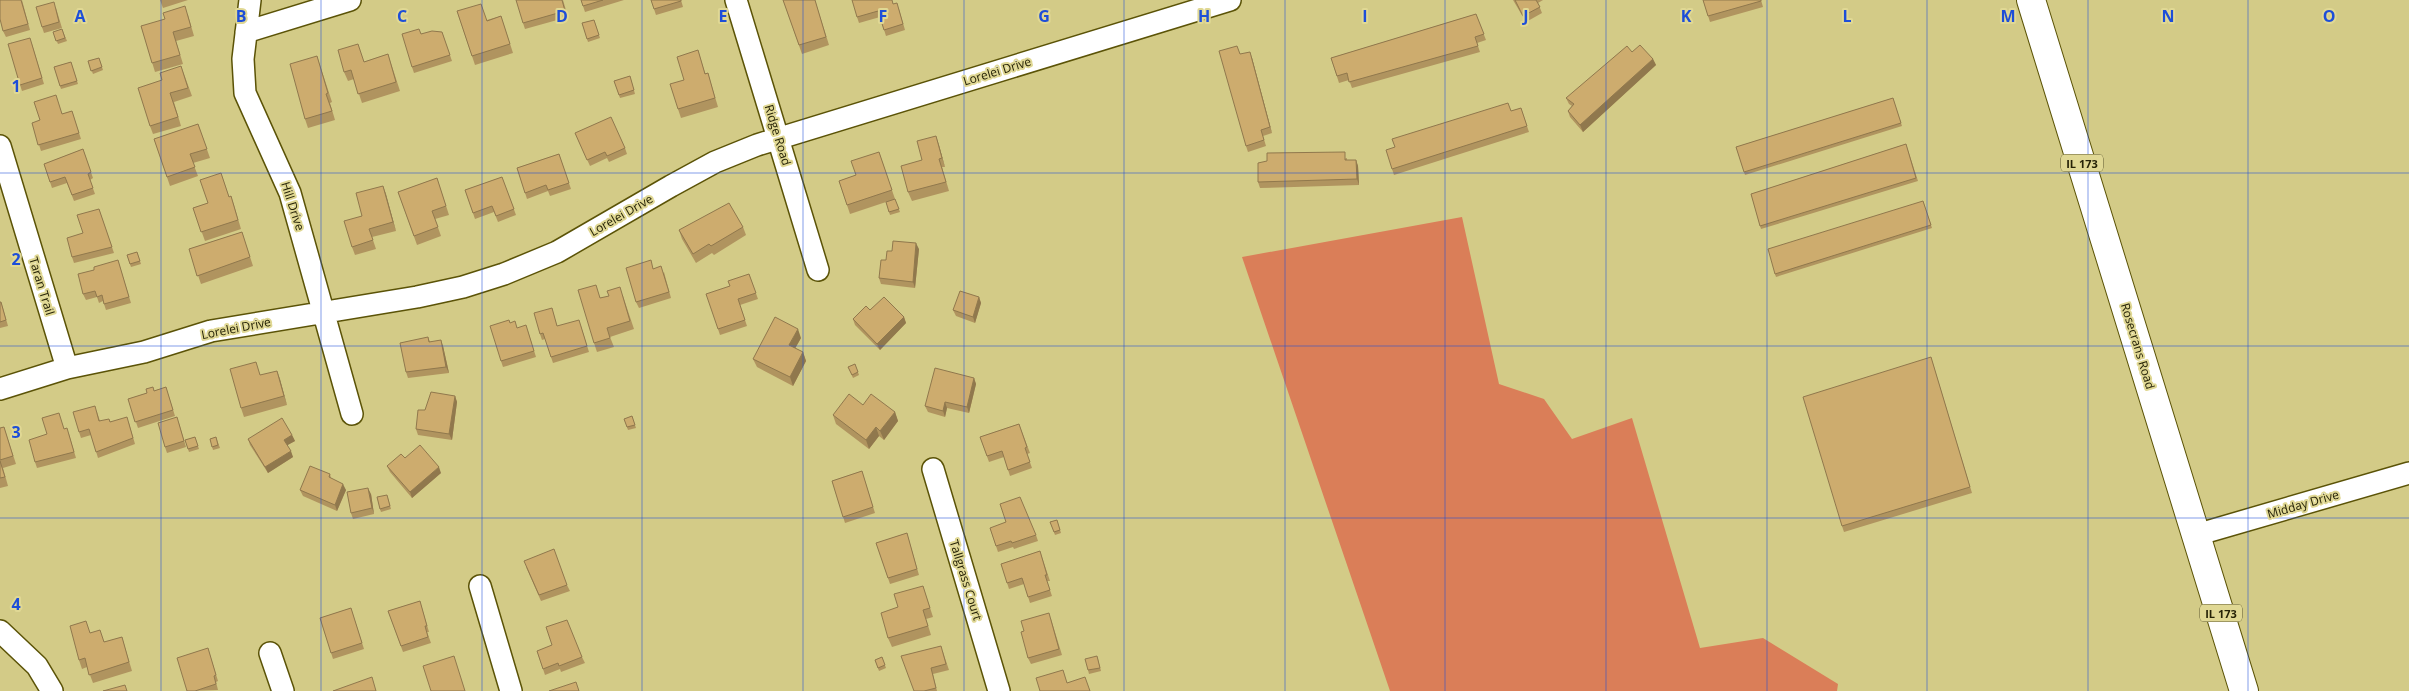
<svg xmlns="http://www.w3.org/2000/svg" width="2409" height="691" font-family="'Open Sans',sans-serif">
<style>
.forest{fill:#da7e58}
.lines{fill:none;stroke-linecap:round;stroke-linejoin:round}
.minor-casing{stroke:#5b5307;stroke-width:24}
.major-casing{stroke:#5b5307;stroke-width:30}
.minor{stroke:#fff;stroke-width:21}
.major{stroke:#fff;stroke-width:28}
.wall{fill:#b0945f}
.shaded-wall{fill:#90784d}
.building{fill:#cdac6e;stroke:#90784d}
.grid{fill:none;stroke:#1d4ed8;stroke-width:1;stroke-opacity:0.55}
.labels{text-anchor:middle;dominant-baseline:central;stroke-width:4;stroke-linejoin:round;paint-order:stroke}
.shield{fill:#e0d894;stroke:#5e5931;stroke-width:1}
.shield-label{font-size:11px;font-weight:bold;fill:#262307}
.street-label{font-size:12px;fill:#262307;stroke:#e0d894}
.grid-label{font-size:16px;text-anchor:middle;font-weight:bold;fill:#1d4ed8;stroke:#e0d894;stroke-width:4;stroke-linejoin:round;paint-order:stroke}
</style>
<rect width="100%" height="100%" fill="#d3cb87"/>
<path class="forest" d="M1462,217L1499,384L1544,399L1572,439L1632,418L1700,648L1763,638L1838,684L1837,691H1390L1242,257Z"/>
<g class="lines">
<g class="minor-casing">
<path id="minor" d="M250,0L243,59L245,93L290,193L352,414
M736,0L818,270
M246,32L350,0
M0,146L67,368
M0,389L67,368L144,352L211,331L417,297L463,287L504,274L557,252L671,186L715,162L757,145L1230,0
M933,469L999,691
M2196,535L2409,473
M480,586L511,691
M0,631L37,666L52,691
M270,653L283,691"/>
</g>
<g class="major-casing">
<path id="major" d="M2031,0L2244,691"/>
</g>
<use href="#minor" class="minor"/>
<use href="#major" class="major"/>
</g>
<path class="wall" d="M22,0L30,30L6,37L3,31Z
M160,0H188L163,8Z
M563,0L568,17L525,29L523,23Z
M581,0H624L585,12Z
M651,0H681L683,7L656,15Z
M783,0H815L829,45L802,54Z
M1513,0H1543L1538,3L1542,13L1526,22Z
M1703,0H1761L1763,7L1710,22Z
M893,4L899,9L905,30L886,36L880,17L859,23L857,17Z
M56,8L62,28L44,33L42,27Z
M457,11L487,20L501,16L513,53L475,65Z
M1476,14L1486,40L1477,43L1480,52L1352,88L1349,80L1339,83L1331,58Z
M188,15L194,36L176,41L183,64L155,72L141,26Z
M594,20L600,38L588,42L582,23Z
M62,29L67,41L58,44L53,32Z
M442,32L452,61L414,73L412,67L421,34Z
M32,44L44,84L22,91L20,85Z
M698,50L705,73H708L718,107L681,118L678,109L684,80Z
M1632,52L1653,59L1656,65L1583,132L1570,117L1568,111L1572,106L1569,104L1566,98Z
M388,54L400,91L362,103L354,79L348,81L344,72L364,62Z
M1240,54L1252,58L1272,133L1263,136L1266,146L1248,152L1246,146Z
M317,56L332,102L330,103L335,120L308,128L305,119Z
M99,58L103,70L93,74L88,61Z
M71,62L78,84L61,89L54,67Z
M181,66L192,96L174,102L181,126L153,134L150,126L162,80Z
M630,76L635,94L620,98L614,81Z
M1893,98L1902,126L1745,175L1736,147Z
M1521,108L1529,132L1394,175L1392,169L1511,111Z
M72,111L81,139L41,151L32,123Z
M198,124L210,158L193,163L198,176L170,186L154,139Z
M575,133L625,148L627,154L609,162L607,158L590,166Z
M936,136L945,167H942L949,191L912,201L908,192L922,160Z
M1906,144L1918,181L1761,229L1751,194Z
M83,149L93,178L90,180L95,194L74,201L67,183L52,188L44,164Z
M879,152L895,199L850,214L839,181L856,175Z
M559,154L571,189L550,196L548,191L527,199L517,168Z
M1347,158V160H1356L1358,166L1359,185L1260,188L1258,182Z
M221,173L229,197L231,196L234,205L241,229L205,241L193,208L208,203Z
M502,177L516,215L498,222L494,212L475,219L465,190Z
M437,178L449,215L435,219L441,236L417,245L398,192Z
M383,186L396,231L372,237L376,249L355,255L352,247L362,216Z
M895,199L900,212L890,215L886,202Z
M1923,201L1932,228L1776,277L1775,274Z
M99,209L114,253L74,263L72,257L83,233Z
M743,227L746,235L714,255L712,253L696,263L682,239L679,230Z
M242,232L253,266L201,284L189,249Z
M919,249L915,288L881,284L879,278L886,260L892,251Z
M137,252L141,264L131,267L127,255Z
M118,260L131,303L106,310L103,301L99,303L97,297L86,300L83,294L94,270Z
M664,272L671,298L639,308L636,302Z
M749,274L758,299L740,305L747,326L720,335L718,329L730,286Z
M623,296L634,329L610,337L614,347L597,352L594,343L600,298Z
M979,297L981,303L975,323L956,316L953,310Z
M0,302H1L3,308L8,326L0,328Z
M552,308L557,326H581L589,352L553,363L545,339L542,340L540,334Z
M870,310L904,317L906,323L880,350L855,325L853,319Z
M510,323L517,328L528,331L536,357L503,367L501,361Z
M428,337L430,342L443,346L449,373L408,378L406,372Z
M801,338L795,348L803,352L806,361L793,386L757,367L753,359Z
M1931,357L1972,493L1844,532L1842,526Z
M855,364L859,375L853,378L848,367Z
M277,371L287,405L244,417L241,408Z
M974,378L976,384L969,413L947,408L945,417L928,412L925,406Z
M166,387L175,416L138,428L128,399Z
M455,396L457,402L452,440L418,435L416,429L425,410Z
M863,405L895,412L898,421L884,440L879,436L869,449L836,424L833,415Z
M97,412L100,421L129,423L135,444L98,458L91,435L81,438L79,432Z
M632,416L636,428L628,430L624,419Z
M179,423L186,447L167,453L165,447Z
M1019,424L1030,453L1027,454L1032,468L1010,476L1004,457L989,462L980,437Z
M4,427L16,464L3,468L8,486L0,488V428Z
M65,429L69,434L76,458L37,468L35,462Z
M292,435L295,441L287,445L293,457L268,473L250,445L248,439Z
M195,437L199,449L189,452L185,440Z
M216,437L220,448L213,450L210,439Z
M387,466L441,473L412,498L390,472Z
M862,471L875,513L845,523L832,481Z
M330,474L331,478L346,490L337,511L303,496L300,490Z
M371,494L374,514L353,519L351,513Z
M388,498L391,509L381,512L380,509Z
M1057,520L1061,533L1055,535L1050,522Z
M990,528L1036,535L1038,541L1014,549L1013,547L998,552Z
M907,533L919,575L890,584L876,543Z
M1040,551L1050,581H1047L1052,596L1030,603L1024,584L1009,589L1001,564Z
M526,567L567,585L570,591L541,601Z
M923,586L933,617L926,619L931,635L892,647L888,638L898,607Z
M420,601L429,632H427L431,643L403,652L388,611Z
M351,608L364,649L333,659L320,618Z
M1051,619L1062,655L1031,664L1028,658L1024,631Z
M90,633L105,642L122,637L132,671L93,683L87,667L82,669L79,660Z
M208,648L218,681L216,682L218,690L187,691Z
M537,651L582,657L585,663L561,672L560,669L545,675Z
M943,652L949,670L933,674L937,691H914Z
M882,657L886,668L879,671L875,660Z
M1098,659L1101,671L1089,674L1088,670Z"/>
<path class="shaded-wall" d="M1250,52L1252,58L1272,133L1270,127Z
M1653,59L1656,65L1583,132L1580,125Z
M936,136L939,145L945,167L942,158Z
M1356,160L1358,166L1359,185L1357,179Z
M383,186L386,194L396,231L393,222Z
M916,243L919,249L915,288L913,282Z
M979,297L981,303L975,323L973,317Z
M904,317L906,323L880,350L877,344Z
M798,329L801,338L792,354L789,345Z
M441,340L443,346L449,373L446,367Z
M803,352L806,361L793,386L790,377Z
M277,371L280,379L287,405L284,396Z
M974,378L976,384L969,413L967,407Z
M455,396L457,402L452,440L449,434Z
M945,402L947,408L945,417L943,411Z
M895,412L898,421L884,440L880,431Z
M876,427L879,436L869,449L866,440Z
M292,435L295,441L286,446L284,440Z
M291,451L293,457L268,473L265,467Z
M439,467L441,473L412,498L410,492Z
M343,484L346,490L337,511L335,505Z
M368,488L371,494L374,514L372,508Z"/>
<path class="building" d="M0,0H21L28,24L3,31L0,19Z
M516,0H562L565,11L523,23Z
M581,0H603L583,6Z
M651,0H681V1L654,9Z
M783,0H815L826,37L799,45Z
M852,0H892L893,4L897,3L903,24L884,30L878,11L857,17Z
M1515,0H1536L1540,7L1523,16Z
M1703,0H1761V1L1708,16Z
M54,2L59,22L42,27L36,7Z
M481,4L487,21L501,16L510,44L472,56L457,11Z
M185,6L191,27L173,32L180,55L152,63L141,26L165,19L163,13Z
M1476,14L1484,34L1475,37L1478,46L1349,82L1347,73L1337,76L1331,58Z
M594,20L599,35L587,39L582,23Z
M62,29L65,38L56,41L53,32Z
M419,29L421,34L432,31L442,32L450,55L412,67L402,34Z
M30,38L42,78L20,85L8,44Z
M358,44L364,62L388,54L396,82L358,94L351,70L344,72L338,50Z
M1640,45L1653,59L1580,125L1568,111L1574,104L1566,98L1627,46L1632,52Z
M1237,46L1240,54L1250,52L1270,127L1261,130L1264,140L1246,146L1219,51Z
M698,50L705,74L708,73L715,98L678,109L670,84L684,80L677,57Z
M317,56L328,93L326,94L332,111L305,119L290,64Z
M99,58L102,67L91,71L88,61Z
M71,62L77,81L60,86L54,67Z
M181,66L188,88L170,93L178,117L150,126L138,88L162,80L160,73Z
M630,76L634,90L619,95L614,81Z
M56,95L62,114L72,111L79,133L38,145L32,123L40,120L34,102Z
M1893,98L1901,123L1744,172L1736,147Z
M1508,103L1511,111L1521,108L1527,126L1392,169L1386,150L1395,147L1392,139Z
M611,117L625,148L607,156L605,152L587,160L575,133Z
M198,124L207,149L190,154L195,167L167,177L154,139Z
M936,136L942,158L939,159L946,182L908,192L901,166L922,160L917,141Z
M1906,144L1916,178L1760,226L1751,194Z
M83,149L91,172L88,174L93,188L72,195L65,177L50,182L44,164Z
M879,152L892,190L847,205L839,181L856,175L851,161Z
M1345,152V160H1356L1357,179L1258,182V163L1267,161V153Z
M559,154L569,183L548,190L546,185L525,193L517,168Z
M221,173L229,197L231,196L238,220L201,232L193,208L208,203L200,180Z
M502,177L514,209L496,216L492,206L473,213L465,190Z
M437,178L446,206L432,211L438,227L414,236L398,192Z
M383,186L393,222L369,229L373,240L352,247L344,221L362,216L356,193Z
M895,199L899,209L889,212L886,202Z
M1923,201L1931,225L1775,274L1768,249Z
M729,203L743,227L711,246L709,244L693,254L679,230Z
M99,209L112,247L72,257L67,238L83,233L77,215Z
M242,232L250,257L197,276L189,249Z
M893,241L916,243L913,282L879,278L881,260H886L887,251H892Z
M137,252L140,261L130,264L127,255Z
M118,260L129,297L104,304L102,295L97,297L95,291L83,294L78,274L94,270V267Z
M651,260L653,269L661,266L669,292L636,302L626,268Z
M749,274L756,293L738,299L745,320L718,329L706,294L730,286L728,281Z
M596,285L600,298L609,296L607,291L620,287L630,321L607,328L610,338L594,343L578,290Z
M960,291L979,297L973,317L953,310Z
M884,297L904,317L877,344L853,319L866,306L870,310Z
M0,302H1L6,320L0,322Z
M552,308L557,326L579,320L587,346L551,357L543,333L540,334L534,313Z
M775,317L798,329L789,345L803,352L790,377L753,359Z
M509,320L510,323L515,321L517,328L526,325L534,351L501,361L490,326Z
M428,337L429,342L441,340L446,367L406,372L400,343Z
M1931,357L1970,487L1842,526L1803,397Z
M256,362L260,375L277,371L284,396L241,408L230,369Z
M855,364L858,372L852,375L848,367Z
M935,368L974,378L967,407L945,402L943,411L925,406Z
M153,387L154,391L166,387L173,410L135,422L128,399L147,393L146,389Z
M431,392L455,396L449,434L416,429L418,410H425Z
M849,394L863,405L871,394L895,412L880,431L876,427L866,440L833,415Z
M95,406L99,421L109,419L110,422L127,417L133,438L96,452L89,429L79,432L73,412Z
M59,413L64,429L67,428L74,452L35,462L29,440L47,434L42,418Z
M632,416L635,425L627,427L624,419Z
M177,417L184,441L165,447L158,423Z
M282,418L292,435L284,440L291,451L265,467L248,439Z
M1019,424L1027,447L1025,448L1030,462L1008,470L1002,451L987,456L980,437Z
M4,427L13,456L0,460V428Z
M195,437L198,446L188,449L185,440Z
M216,437L218,445L212,447L210,439Z
M420,445L439,467L410,492L387,466L401,454L405,458Z
M0,461L5,477L0,478Z
M310,466L330,474L329,477L343,484L335,505L300,490Z
M862,471L873,507L843,517L832,481Z
M368,488L372,508L351,513L347,492Z
M387,495L390,506L380,509L377,497Z
M1020,497L1036,535L1012,543L1011,541L996,546L990,528L1006,522L1000,504Z
M1057,520L1060,530L1054,532L1050,522Z
M907,533L917,569L888,578L876,543Z
M554,549L567,585L539,595L524,561Z
M1040,551L1047,575H1045L1050,590L1028,597L1022,578L1007,583L1001,564Z
M923,586L930,608L923,610L928,626L888,638L881,613L898,607L894,594Z
M420,601L427,626H425L428,637L401,646L388,611Z
M351,608L362,643L331,653L320,618Z
M1049,613L1059,649L1028,658L1021,632L1024,631L1021,621Z
M567,620L582,657L559,666L558,663L543,669L537,651L552,645L546,627Z
M86,621L90,633L100,630L104,642L122,637L129,662L89,675L85,658L79,660L70,626Z
M941,646L946,664L931,668L936,688L924,691H914L901,656Z
M208,648L216,675L214,676L216,684L195,691H187L177,658Z
M454,656L465,691H431L423,666Z
M1097,656L1100,668L1088,670L1085,659Z
M882,657L885,665L878,668L875,660Z
M1063,670L1067,683L1085,677L1090,691H1040L1036,678Z
M372,677L376,691H333Z
M576,682L579,691H549Z
M125,685L127,691H103Z"/>
<path class="grid" d="M161,0V691M321,0V691M482,0V691M642,0V691M803,0V691M964,0V691M1124,0V691M1285,0V691M1445,0V691M1606,0V691M1767,0V691M1927,0V691M2088,0V691M2248,0V691M0,173H2409M0,346H2409M0,518H2409"/>
<g class="labels">
<g class="shield">
<rect x="2061" y="154.5" width="42" height="17" rx="4"/>
<rect x="2200" y="604.5" width="42" height="17" rx="4"/>
</g>
<g class="shield-label">
<text x="2082" y="163">IL 173</text>
<text x="2221" y="613">IL 173</text>
</g>
<g class="street-label">
<text transform="translate(997 71) rotate(-17)">Lorelei Drive</text>
<text transform="translate(778 135) rotate(73)">Ridge Road</text>
<text transform="translate(293 206) rotate(72)">Hill Drive</text>
<text transform="translate(621 215) rotate(-30)">Lorelei Drive</text>
<text transform="translate(42 286) rotate(73)">Taran Trail</text>
<text transform="translate(236 328) rotate(-11)">Lorelei Drive</text>
<text transform="translate(2138 346) rotate(73)">Rosecrans Road</text>
<text transform="translate(2303 504) rotate(-16)">Midday Drive</text>
<text transform="translate(966 580) rotate(73)">Tallgrass Court</text>
</g>
</g>
<g class="grid-label">
<text x="80" y="22">A</text>
<text x="241" y="22">B</text>
<text x="402" y="22">C</text>
<text x="562" y="22">D</text>
<text x="723" y="22">E</text>
<text x="883" y="22">F</text>
<text x="1044" y="22">G</text>
<text x="1204" y="22">H</text>
<text x="1365" y="22">I</text>
<text x="1526" y="22">J</text>
<text x="1686" y="22">K</text>
<text x="1847" y="22">L</text>
<text x="2008" y="22">M</text>
<text x="2168" y="22">N</text>
<text x="2329" y="22">O</text>
<text x="16" y="92">1</text>
<text x="16" y="265">2</text>
<text x="16" y="438">3</text>
<text x="16" y="610">4</text>
</g>
</svg>
